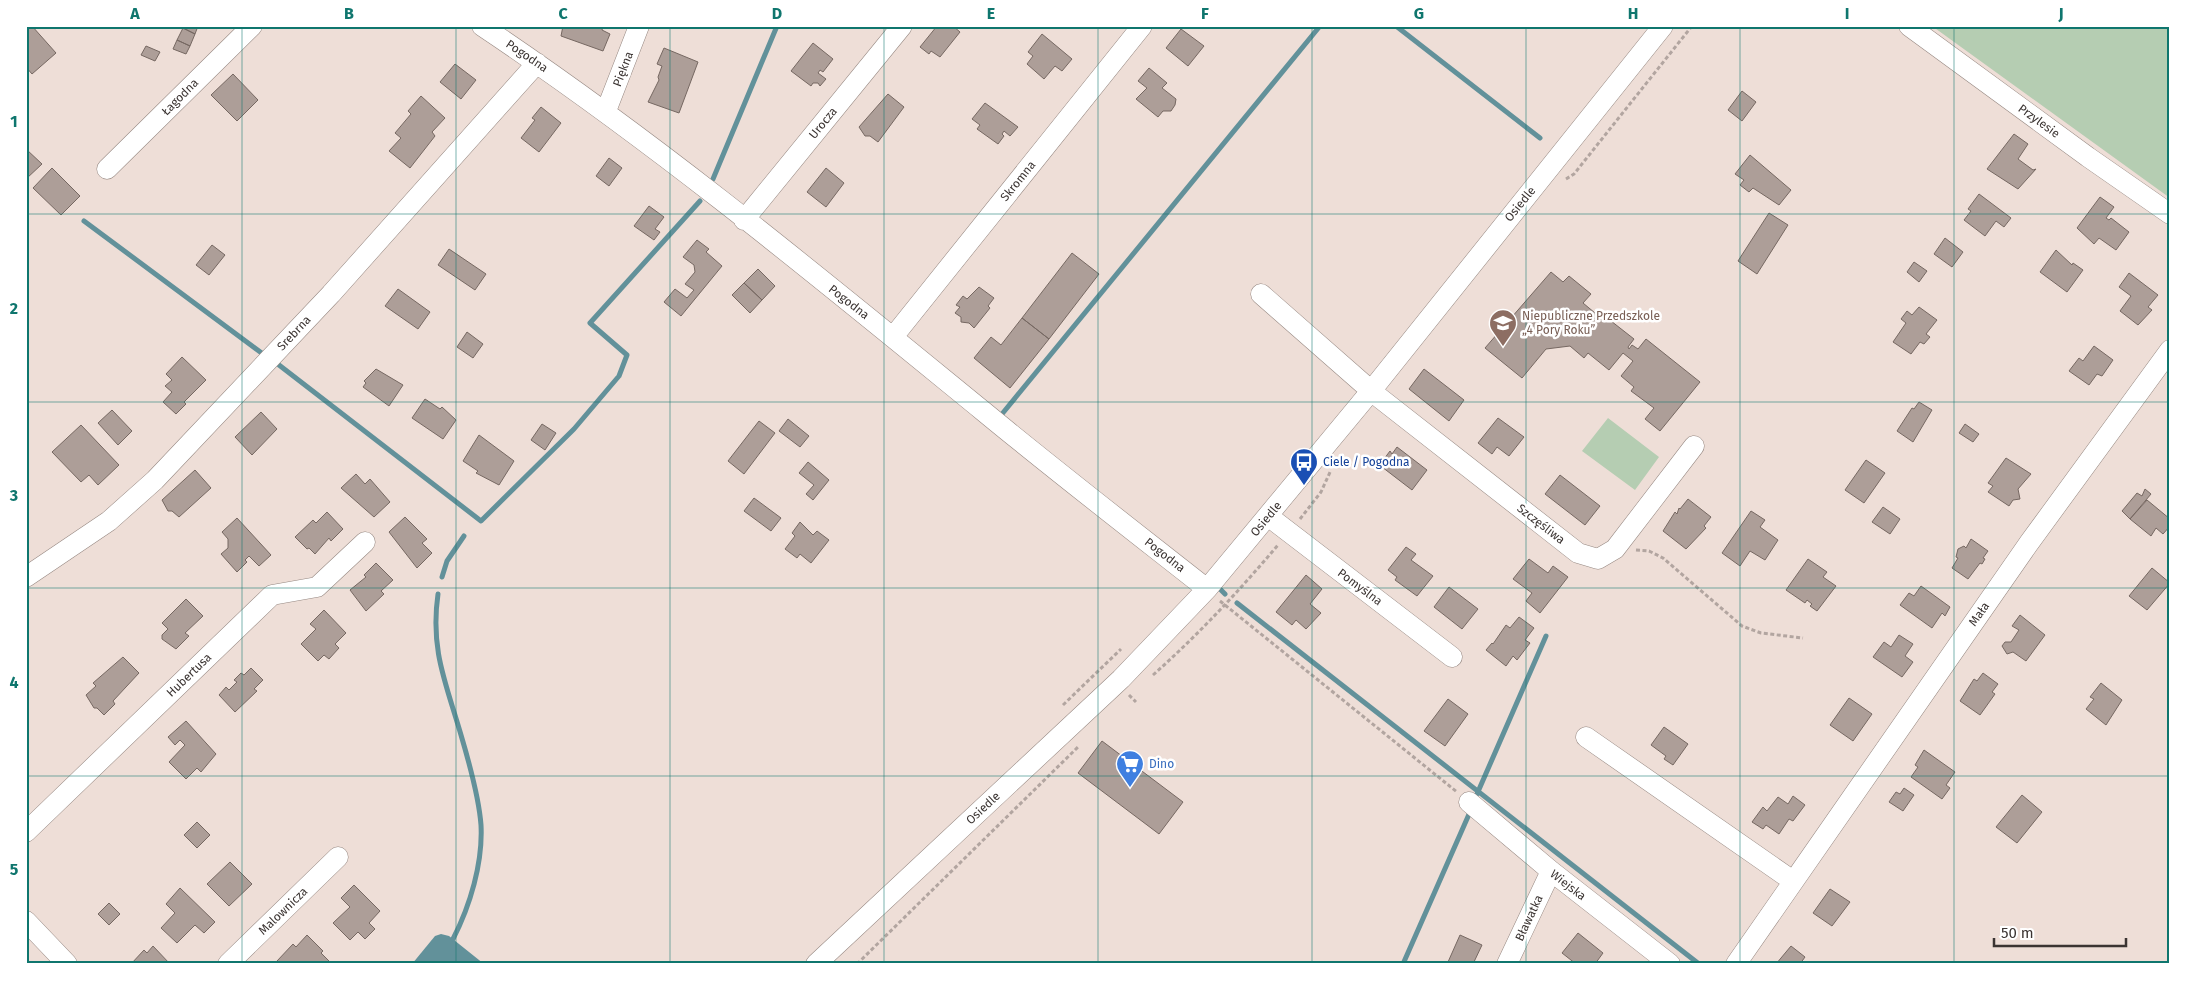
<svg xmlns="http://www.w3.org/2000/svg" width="2196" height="990" font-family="'Fira Sans',sans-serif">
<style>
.green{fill:#b5cdb2}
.water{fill:#62919a}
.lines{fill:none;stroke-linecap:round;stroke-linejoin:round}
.stream{stroke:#62919a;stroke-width:5}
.building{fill:#ad9e98;stroke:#766862}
.minor-casing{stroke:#968882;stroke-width:21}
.path{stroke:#b2a5a0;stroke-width:3;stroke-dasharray:4 2.5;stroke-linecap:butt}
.minor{stroke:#fff;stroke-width:20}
.grid{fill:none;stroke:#0f766e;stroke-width:1;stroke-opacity:0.55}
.labels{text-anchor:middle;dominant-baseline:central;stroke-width:5;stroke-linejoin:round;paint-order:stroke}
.street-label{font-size:12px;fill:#3b3432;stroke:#fff}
.education-label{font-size:12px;fill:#785e54;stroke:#fff;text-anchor:start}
.transit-label{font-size:12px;fill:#164399;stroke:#fff;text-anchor:start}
.shop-label{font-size:12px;fill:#366cbe;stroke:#fff;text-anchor:start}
.neatline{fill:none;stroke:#0f766e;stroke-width:2}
.grid-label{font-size:16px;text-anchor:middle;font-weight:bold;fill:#0f766e}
</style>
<rect width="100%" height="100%" fill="#eeded7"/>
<path class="green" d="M1932,26H2170V198Z
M1608,418L1659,457L1635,490L1582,451Z"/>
<path class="water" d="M441,934L449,936L484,964H412L435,936Z"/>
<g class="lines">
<path class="stream" d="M1396,26L1540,138
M713,179L777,26
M84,221L263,354
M279,365L481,521L574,429L619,376L627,355L590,323L700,201
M1002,414L1320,26
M442,577L447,561L464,536
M1221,590L1225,594
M438,594C430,650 446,683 461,735C469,762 479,798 481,825C483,863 470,906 453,939
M1237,603L1699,964
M1477,794L1546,636
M1403,964L1470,812"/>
</g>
<path class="building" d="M27,26H32L56,53L32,74L26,67Z
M183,26H198L195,34L183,28Z
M563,26H603L602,30L610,34L603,51L561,36Z
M937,26H953L960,32L940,57L931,51L929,54L920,47Z
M183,28L195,34L190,46L177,40Z
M1181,29L1204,46L1188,66L1166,48Z
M1042,34L1072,59L1062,71L1055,66L1044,79L1027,64L1033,56L1028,52Z
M177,40L190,46L186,54L173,49Z
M813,43L833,59L823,72L820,70L818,73L826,79L820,86L818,83H813L811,86L791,71Z
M146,46L160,52L155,61L141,55Z
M664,48L698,62L679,113L648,102L659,80L658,77L662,66L657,64Z
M455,64L476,80L461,99L440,82Z
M1149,68L1167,83L1162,88L1176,99L1175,105L1171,111H1163L1158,117L1136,99L1147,88L1138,81Z
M233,74L258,100L237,121L211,95Z
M1742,91L1756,102L1742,121L1728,110Z
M888,94L904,107L878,142L870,136H865L859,127Z
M421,96L445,118L432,132L435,136L410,168L389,151L401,138L395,133L411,114L408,111Z
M985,103L1018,127L1010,136L1004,131L1002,134L1004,136L998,144L977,129L980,125L972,119Z
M541,107L561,123L539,152L521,138L535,120L532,118Z
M2014,134L2028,144L2018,159L2033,170L2036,169L2018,189L1987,169Z
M26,149L42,164L26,179Z
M1750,155L1791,190L1779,205L1753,188L1749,192L1740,185L1744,180L1735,174Z
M609,158L622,168L609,186L596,176Z
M52,168L80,196L61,215L33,188Z
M826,168L844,183L826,207L807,192Z
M1979,194L2011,218L2004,227L1996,221L1985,236L1964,220L1971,211L1968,209Z
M2100,197L2114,207L2106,218L2109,220L2111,218L2129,232L2116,250L2099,238L2094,244L2077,228Z
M649,206L664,217L655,229L660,232L654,240L634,226Z
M1769,213L1788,225L1757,274L1738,261Z
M1945,238L1963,252L1952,267L1934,254Z
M697,240L709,249L706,252L722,266L681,316L664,302L675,289L687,298L694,290L685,284L695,272L694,265L683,257Z
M212,245L225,255L209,275L196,265Z
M449,249L486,274L475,290L438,265Z
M2056,250L2072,265L2073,263L2083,270L2067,292L2040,272Z
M1072,253L1099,274L1049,339L1022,318Z
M1914,262L1927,271L1919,282L1907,272Z
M758,269L775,286L762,300L744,283Z
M1551,272L1563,282L1569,276L1591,294L1583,303L1595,313L1597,310L1634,339L1628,347L1629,349L1632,345L1638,349L1646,339L1700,382L1660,431L1645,419L1654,408L1631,391L1634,387L1621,376L1633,361L1623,353L1609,370L1588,353L1584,358L1570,346L1546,349L1522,378L1485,348Z
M2129,273L2158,295L2148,307L2152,310L2138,325L2120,311L2131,296L2119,287Z
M744,283L762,300L750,313L732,295Z
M979,287L994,298L988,306L990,308L974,328L969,323L961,322V317L955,313L960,307L956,305L963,296L967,299Z
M398,289L430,312L418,329L385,306Z
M1919,307L1937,320L1926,334L1930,337L1924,344L1920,342L1911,354L1893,342L1906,323L1901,319L1907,311L1912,315Z
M1022,318L1049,339L1010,388L974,358L991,337L1001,345Z
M467,332L483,344L473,358L457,347Z
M2094,346L2113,360L2102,376L2097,374L2089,385L2069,371L2079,358L2083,361Z
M182,357L206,380L184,402L186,404L176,414L163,402L172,392L165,386L172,380L166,374Z
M376,369L403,385L389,406L363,387L366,383L364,381Z
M1424,369L1464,400L1449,421L1409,389Z
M425,399L440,409L442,407L456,420L443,439L412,418Z
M1919,402L1932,410L1913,442L1897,431L1912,408L1914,409Z
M112,410L132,431L118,445L98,423Z
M261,412L277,429L252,455L235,437Z
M1498,418L1524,437L1509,456L1497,447L1492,454L1478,443Z
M788,419L809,436L800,447L779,431Z
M759,421L775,433L744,474L728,461Z
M542,424L556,433L545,450L531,440Z
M1965,424L1979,434L1973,442L1959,433Z
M81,425L119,465L98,485L89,475L81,482L52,452Z
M479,435L514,461L499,485L476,473L478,471L463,461Z
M1397,447L1427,470L1412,490L1382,467L1387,460L1384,459L1390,451L1392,454Z
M2006,458L2031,474L2018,489L2020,499L2013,500L2009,506L1988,492L1993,486L1988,483Z
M1866,460L1885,473L1864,503L1845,490Z
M808,462L829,480L813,500L806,494L814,485L799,473Z
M195,470L211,488L179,517L172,511H168L162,500Z
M356,474L365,484L370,479L390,502L374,517L341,488Z
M1560,475L1600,506L1585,525L1545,494Z
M2145,489L2151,494L2130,519L2122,511L2137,493L2142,496Z
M754,498L781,518L771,531L744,511Z
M1688,499L1711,517L1704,526L1706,528L1686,549L1663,531L1675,512L1677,514L1679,508L1680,509Z
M2147,500L2170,519V526L2163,534L2156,528L2151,536L2130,519Z
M1883,507L1900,519L1890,534L1872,522Z
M1751,511L1765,520L1760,527L1778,540L1765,560L1750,551L1740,566L1722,553Z
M327,512L343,529L331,541L329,538L315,554L309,548L307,549L295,537L313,520L316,523Z
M405,517L427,539L422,543L432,553L417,568L389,532Z
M237,518L271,555L259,566L249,556L245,560L247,562L237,572L221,554L228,548V539L222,532Z
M800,522L813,535L817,531L829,540L811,563L800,554L797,558L785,549L795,536L792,533Z
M1971,539L1988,551L1983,558L1985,559L1982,564L1980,563L1968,579L1952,568L1958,558L1956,557L1958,549L1964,546L1966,548Z
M1406,547L1416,554L1411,560L1433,576L1417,596L1395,580L1397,577L1388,570Z
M1529,559L1548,573L1553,566L1568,577L1540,613L1526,601L1532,593L1513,579Z
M1808,559L1827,572L1823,577L1836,586L1817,611L1810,606L1812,604L1807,600L1805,603L1786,590Z
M376,563L393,580L381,591L384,594L366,611L350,590L366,577L364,575Z
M2152,568L2170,583L2147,610L2129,596Z
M1306,575L1322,589L1310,604L1321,613L1306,629L1296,620L1292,625L1276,612Z
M1921,586L1950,607L1945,616L1942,613L1932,628L1900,605L1909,593L1914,596Z
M1449,587L1478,609L1462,629L1434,607Z
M186,599L203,616L185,633L189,636L176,649L162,639V635L168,629L162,623Z
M324,610L346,633L335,644L339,648L329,659L324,655L318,661L301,644L316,629L310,624Z
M2020,615L2045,635L2026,661L2013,652L2007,654L2002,646L2005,642H2011L2019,630L2012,626Z
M1519,617L1534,628L1525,640L1530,643L1517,660L1513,656L1506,666L1486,650L1492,643L1493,644L1506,625L1510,628Z
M1899,635L1913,644L1905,656L1913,662L1902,677L1873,657L1884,642L1891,647Z
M123,657L139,673L113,701L115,704L104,715L97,708H94L86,695L96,686L93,683Z
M251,668L263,680L254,689L257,691L235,712L219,695L226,687L229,690L237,682L234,680L241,673L244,675Z
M1983,673L1998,684L1992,692L1995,694L1980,715L1960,701L1974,679L1977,681Z
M2101,683L2122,700L2106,725L2086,709L2094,699L2090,697Z
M1849,698L1872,714L1853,741L1830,725Z
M1448,699L1468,714L1445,746L1424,731Z
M186,721L216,754L201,772L197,768L186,779L169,762L185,745L180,740L175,745L168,737Z
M1664,727L1688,744L1673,765L1664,759L1666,756L1651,745Z
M1102,741L1183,802L1159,834L1078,773Z
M1924,750L1955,772L1946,785L1950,788L1942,799L1911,777L1918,767L1915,765Z
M1904,788L1914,795L1903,811L1889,802L1896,792L1900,794Z
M2022,795L2042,812L2017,843L1996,827Z
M1793,796L1805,805L1793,821L1789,819L1779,834L1766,825L1763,829L1752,822L1763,807L1767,811L1778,797L1788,804Z
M197,822L210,835L197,848L184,835Z
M230,862L252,884L229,906L207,884Z
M354,885L380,911L369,923L375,929L365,939L358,932L350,940L333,923L350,907L341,898Z
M180,888L215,922L204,933L195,925L177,943L161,928L175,913L166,904Z
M1830,889L1850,902L1832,926L1813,913Z
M109,903L120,914L109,925L98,914Z
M1578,933L1603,953L1595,964H1576L1562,953Z
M307,935L323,951L321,953L329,961L326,964H280L277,961L293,944L296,947Z
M1460,935L1482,945L1473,964H1450L1448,962Z
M153,946L170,964H131L144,950L147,953Z
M1791,946L1805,957L1800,964H1776Z"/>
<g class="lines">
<g class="minor-casing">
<path id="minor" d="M482,26C657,143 820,278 983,411C1057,472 1132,530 1207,589
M1909,26L2088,157L2170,214
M606,111L639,26
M107,169L252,26
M744,220L902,26
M1261,294L1376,395L1578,553L1598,559L1615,549L1694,446
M893,337L1142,26
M1268,516L1452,657
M26,577L109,521L155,480L331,294L537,63
M1586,737L1793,881
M1469,802L1551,871L1670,964
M26,832L272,595L317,587L365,542
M26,921L67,964
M228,964L338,857
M816,964L1121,679L1207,589L1371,391L1663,26
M1507,964L1551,871
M1736,964L2029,543L2170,350"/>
</g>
<path class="path" d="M1566,179L1574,174L1692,26
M1300,519L1321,492L1331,470
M1636,550L1649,551L1663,558L1742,626L1761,633L1803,638
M1220,601L1457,792
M1153,675C1198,635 1239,591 1278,545
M1129,695L1136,702
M1063,705L1121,649
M857,964L1078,747"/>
<use href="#minor" class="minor"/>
</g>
<path class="grid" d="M242,26V964M456,26V964M670,26V964M884,26V964M1098,26V964M1312,26V964M1526,26V964M1740,26V964M1954,26V964M26,214H2170M26,402H2170M26,588H2170M26,776H2170"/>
<defs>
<g id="school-pin" transform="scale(1.4375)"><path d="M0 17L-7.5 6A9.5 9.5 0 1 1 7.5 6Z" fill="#8d6e63" stroke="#fff"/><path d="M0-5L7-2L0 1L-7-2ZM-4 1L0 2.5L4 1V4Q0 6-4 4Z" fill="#fff"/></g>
<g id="bus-pin" transform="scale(1.4375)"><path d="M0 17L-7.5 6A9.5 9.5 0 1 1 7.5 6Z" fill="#1a4fb4" stroke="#fff"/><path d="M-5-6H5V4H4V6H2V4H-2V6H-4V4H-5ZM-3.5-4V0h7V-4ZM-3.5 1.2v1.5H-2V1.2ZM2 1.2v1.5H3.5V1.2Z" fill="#fff"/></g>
<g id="supermarket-pin" transform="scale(1.4375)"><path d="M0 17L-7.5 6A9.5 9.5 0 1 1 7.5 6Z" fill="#3f7fe0" stroke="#fff"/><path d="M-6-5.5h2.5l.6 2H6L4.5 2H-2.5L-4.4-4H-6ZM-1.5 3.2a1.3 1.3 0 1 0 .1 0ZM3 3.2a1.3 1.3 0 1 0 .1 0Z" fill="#fff"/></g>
</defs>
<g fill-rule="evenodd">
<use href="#school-pin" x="1503" y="323"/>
<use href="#bus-pin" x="1304" y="462"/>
<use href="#supermarket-pin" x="1130" y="764"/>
</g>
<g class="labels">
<g class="street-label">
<text transform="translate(527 56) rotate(34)">Pogodna</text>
<text transform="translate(623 69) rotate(-69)">Piękna</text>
<text transform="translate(180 97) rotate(-45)">Łagodna</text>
<text transform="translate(2039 121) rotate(36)">Przylesie</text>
<text transform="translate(823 123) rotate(-51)">Urocza</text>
<text transform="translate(1018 181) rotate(-51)">Skromna</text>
<text transform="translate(1520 204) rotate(-51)">Osiedle</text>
<text transform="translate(849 302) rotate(38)">Pogodna</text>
<text transform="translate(294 333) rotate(-47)">Srebrna</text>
<text transform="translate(1266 519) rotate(-50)">Osiedle</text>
<text transform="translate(1541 524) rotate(38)">Szczęśliwa</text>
<text transform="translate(1165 555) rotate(38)">Pogodna</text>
<text transform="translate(1360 587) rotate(37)">Pomyślna</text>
<text transform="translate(1979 614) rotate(-55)">Mała</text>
<text transform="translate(189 675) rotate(-44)">Hubertusa</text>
<text transform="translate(983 808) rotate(-43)">Osiedle</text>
<text transform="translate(1568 885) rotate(38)">Wiejska</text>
<text transform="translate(283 911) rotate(-44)">Malownicza</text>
<text transform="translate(1529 918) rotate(-65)">Bławatka</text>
</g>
<g class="education-label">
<text x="1522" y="316">Niepubliczne Przedszkole<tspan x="1522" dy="14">„4 Pory Roku”</tspan></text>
</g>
<g class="transit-label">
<text x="1323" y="462">Ciele / Pogodna</text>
</g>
<g class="shop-label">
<text x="1149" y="764">Dino</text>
</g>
</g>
<rect width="2196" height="990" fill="none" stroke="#ffffff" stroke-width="55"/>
<path d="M1994 938v8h132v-8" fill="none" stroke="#3b3432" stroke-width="2.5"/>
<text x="2001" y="938" font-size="15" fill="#3b3432" stroke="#ffffff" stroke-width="4" paint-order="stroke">50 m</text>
<rect x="28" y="28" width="2140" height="934" class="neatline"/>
<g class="grid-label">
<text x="135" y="19">A</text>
<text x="349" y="19">B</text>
<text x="563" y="19">C</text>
<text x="777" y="19">D</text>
<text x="991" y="19">E</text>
<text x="1205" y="19">F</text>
<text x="1419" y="19">G</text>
<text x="1633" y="19">H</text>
<text x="1847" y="19">I</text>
<text x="2061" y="19">J</text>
<text x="14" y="127">1</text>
<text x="14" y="314">2</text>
<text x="14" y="501">3</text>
<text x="14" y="688">4</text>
<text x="14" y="875">5</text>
</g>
</svg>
